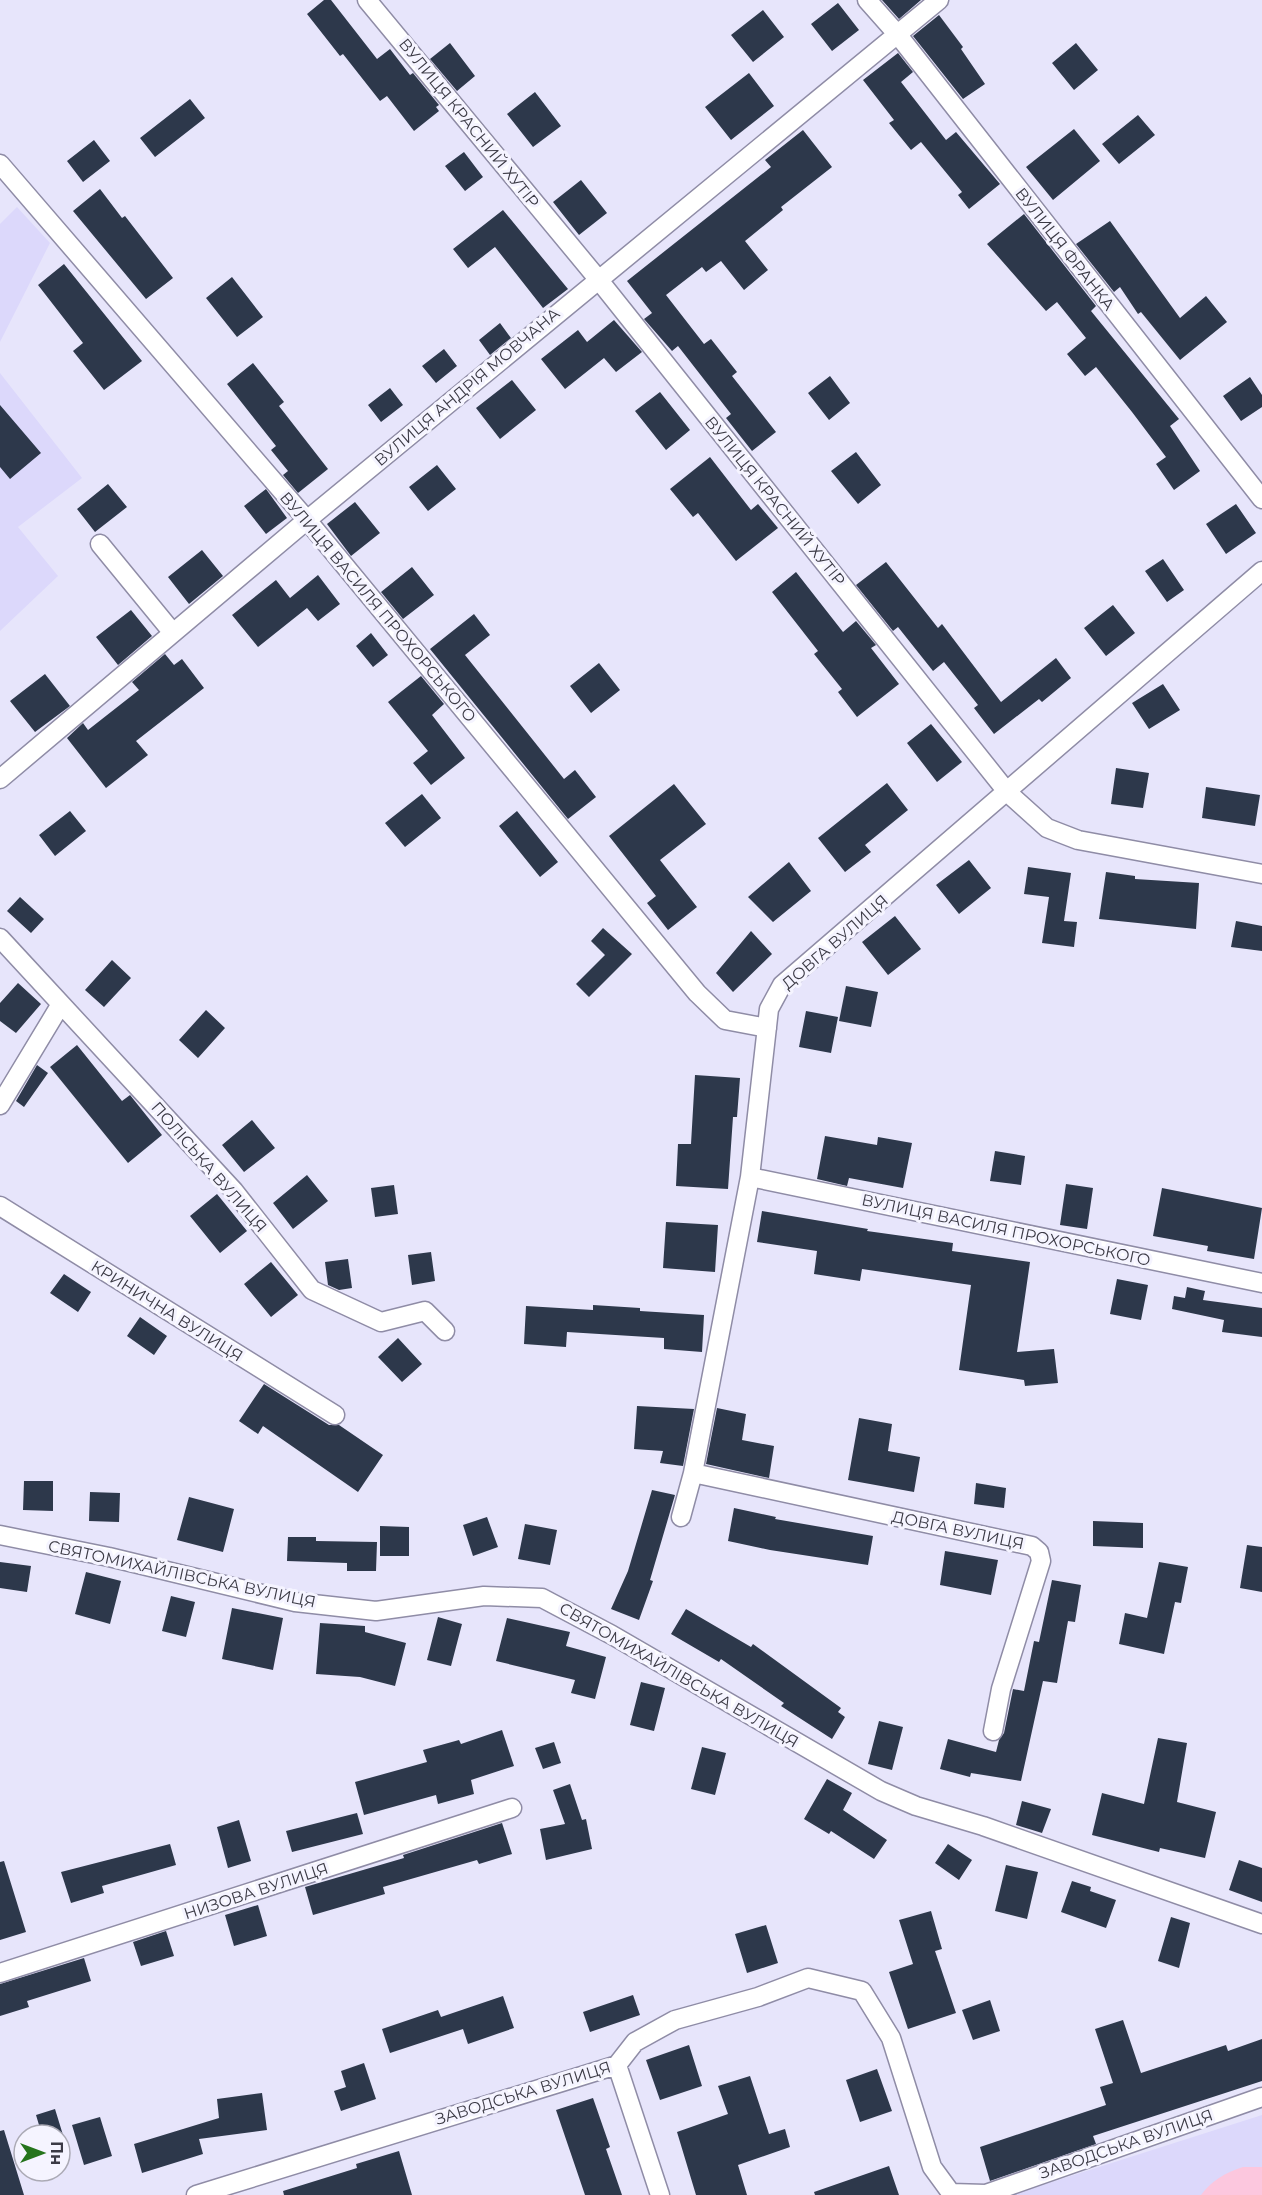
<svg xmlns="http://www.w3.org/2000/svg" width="1262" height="2195" font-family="Montserrat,sans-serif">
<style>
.built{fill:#dcd8fb}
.green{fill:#fcc7de}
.building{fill:#2d384b}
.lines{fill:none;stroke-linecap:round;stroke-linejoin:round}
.street-casing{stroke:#8f8ca6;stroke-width:21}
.street{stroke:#fff;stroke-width:18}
.labels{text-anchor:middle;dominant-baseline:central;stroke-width:6;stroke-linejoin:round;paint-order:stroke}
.street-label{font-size:16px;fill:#3b3a45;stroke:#f5f4ff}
</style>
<rect width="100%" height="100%" fill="#e7e5fb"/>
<path class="built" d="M17,207L50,243L0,342V224Z
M0,373L82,478L18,527L58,576L0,631Z
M1262,2115V2195H1011Z"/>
<path class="green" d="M1243,2167H1262V2195H1201C1212,2180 1225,2173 1243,2167Z"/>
<path class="building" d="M324,0H331L377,59L390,49L410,75L413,73L439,105L436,107L439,111L414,131L387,96L380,101L343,54L340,56L307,14Z
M882,0H921L899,19Z
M838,3L859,30L832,51L811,24Z
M763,10L784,37L753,62L731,35Z
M939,15L963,47L961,49L985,84L963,99L913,36Z
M450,43L475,76L457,91L430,59Z
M1076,43L1098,70L1074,90L1052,63Z
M898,53L913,72L901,82L946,140L956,132L1000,184L969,209L958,195L962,192L921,142L911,150L889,123L894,120L863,80Z
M749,73L774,106L731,140L705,107Z
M535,92L561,126L533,147L507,114Z
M190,99L205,118L155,157L140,138Z
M1138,115L1155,135L1119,164L1102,144Z
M1074,129L1100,161L1053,200L1026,167Z
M803,130L832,167L781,207L783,210L745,241L768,270L744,290L721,261L706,272L702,267L666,295L704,344L711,339L737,372L732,376L776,432L752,451L726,418L731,414L678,346L672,351L644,319L652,313L627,281L771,167L765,160Z
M94,140L110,161L83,182L67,161Z
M464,152L483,177L465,191L445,166Z
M581,180L607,213L579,235L553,202Z
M100,189L122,218L125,216L173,278L146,299L73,211Z
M503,210L568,289L543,308L495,247L468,268L453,249Z
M1024,214L1096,306L1091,311L1179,419L1170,426L1200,471L1174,490L1156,464L1166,457L1132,412L1096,367L1085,376L1067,354L1086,338L1057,302L1046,311L987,244Z
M1110,221L1180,318L1206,296L1227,322L1180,360L1141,312L1138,314L1120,287L1114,292L1076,244Z
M64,264L142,361L104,390L73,351L83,343L38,285Z
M232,277L263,317L237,337L206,298Z
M614,320L642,352L616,372L604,358L565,389L541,359L578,330L587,342Z
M500,323L511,338L490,355L479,340Z
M444,349L457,366L436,383L422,366Z
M253,363L284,402L279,406L328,469L298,493L283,475L288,471L271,450L276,446L227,384Z
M830,376L850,403L829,420L808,393Z
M1250,377L1262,395V407L1241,421L1223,396Z
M512,380L536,410L500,439L476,408Z
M390,388L403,405L381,422L368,405Z
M660,392L690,430L666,450L635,411Z
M0,405L41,453L10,479L0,467Z
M856,452L881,485L858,504L831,471Z
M710,457L751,510L758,504L778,528L736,561L698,513L693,517L670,489Z
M437,465L456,489L428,511L409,487Z
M108,484L127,507L95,532L77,509Z
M266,489L287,518L266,534L244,506Z
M355,502L380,533L351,556L327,524Z
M1236,504L1256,533L1226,554L1206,524Z
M202,550L223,576L189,604L168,577Z
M1163,559L1184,590L1167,602L1145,571Z
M886,562L938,628L942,624L1001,702L1056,658L1071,678L1042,702L1039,699L994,734L974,708L978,705L944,662L933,671L898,627L893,631L856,585Z
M412,567L434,595L403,619L381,592Z
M796,572L843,632L856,621L876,645L871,648L899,684L857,717L838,692L842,689L814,654L818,651L772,592Z
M318,575L340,604L318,621L307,608L258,647L232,615L276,580L290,598Z
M1113,605L1135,633L1106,656L1084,628Z
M131,610L152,636L118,665L96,637Z
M474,614L490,635L465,655L564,779L575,770L596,797L568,819L430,649Z
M371,633L388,655L373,667L356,646Z
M165,654L174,665L182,659L204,688L136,741L148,755L106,788L67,738L83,723L88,730L139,690L132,682Z
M599,663L620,690L591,713L570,686Z
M45,674L70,706L35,732L10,701Z
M421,676L444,704L432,715L465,758L431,785L413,763L428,751L388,702Z
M1163,684L1180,710L1149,729L1132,703Z
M931,724L962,762L937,782L907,743Z
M1116,768L1149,773L1143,808L1111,804Z
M887,783L908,810L865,845L871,852L845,872L818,838Z
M674,784L706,824L660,860L697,907L668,930L647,903L656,896L609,836Z
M1206,787L1260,795L1255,826L1202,818Z
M422,794L441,818L405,847L385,823Z
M70,811L86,831L55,856L39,835Z
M517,811L558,862L540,877L499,826Z
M969,860L991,888L959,914L936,885Z
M789,862L811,891L773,922L748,897Z
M1028,867L1071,873L1064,921L1077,922L1074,947L1042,943L1049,897L1024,894Z
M1106,872L1135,876V879L1199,883L1196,929L1099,919Z
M20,897L44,919L31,933L7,911Z
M895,916L921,949L888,975L862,942Z
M1236,921L1262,926V951L1231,947Z
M603,928L632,954L589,997L576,984L605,955L591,941Z
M751,931L772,954L733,992L716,973Z
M112,960L131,978L104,1007L85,990Z
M18,983L41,1004L16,1033L0,1021V1003Z
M846,986L878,992L871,1027L839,1021Z
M206,1010L225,1028L198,1058L179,1040Z
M806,1011L838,1017L831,1053L799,1047Z
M77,1045L122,1101L130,1095L162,1135L128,1163L50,1067Z
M37,1065L48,1073L24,1107L16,1101Z
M695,1075L740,1078L737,1117H733L728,1189L676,1186L678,1144H691Z
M252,1120L275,1148L244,1172L222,1145Z
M825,1136L877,1145L878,1137L912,1143L903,1188L849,1178L847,1186L817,1179Z
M995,1151L1025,1156L1021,1185L990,1181Z
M307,1175L328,1201L293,1229L273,1203Z
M1066,1184L1093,1188L1087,1229L1060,1225Z
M394,1185L398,1214L375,1217L371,1188Z
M1162,1188L1262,1208L1254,1259L1207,1251L1208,1246L1153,1236Z
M217,1194L247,1231L220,1253L190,1216Z
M762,1211L868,1229L867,1231L953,1243L952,1251L1030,1262L1017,1352L1054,1349L1058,1383L1025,1386L1024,1380L959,1370L971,1285L862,1269L860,1281L814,1274L817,1251L757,1242Z
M666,1222L718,1225L715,1272L663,1268Z
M431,1252L435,1281L412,1285L408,1255Z
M348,1259L352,1288L339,1290L328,1285L325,1262Z
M271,1262L298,1295L271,1317L244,1284Z
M64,1274L91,1292L78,1312L50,1293Z
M1117,1279L1148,1285L1141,1320L1110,1314Z
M1187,1287L1205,1291L1203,1300L1262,1308V1337L1222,1332L1224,1320L1172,1309L1174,1296L1185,1298Z
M593,1305L640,1308V1311L704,1315L702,1352L664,1349V1338L567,1332L566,1347L524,1344L526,1306L593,1310Z
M140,1317L167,1336L154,1355L127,1336Z
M398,1338L422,1364L402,1382L378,1357Z
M264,1384L329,1425H339L383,1455L358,1492L263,1426L258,1434L239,1421Z
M637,1406L694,1409L683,1466L660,1463L663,1451L634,1449Z
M717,1408L746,1414L742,1440L774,1446L769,1478L706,1464Z
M859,1418L892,1424L888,1451L920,1457L914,1492L848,1480Z
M24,1481H53V1511L23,1510Z
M976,1483L1006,1488L1004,1508L974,1504Z
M652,1490L675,1495L650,1580L653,1581L639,1620L611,1609L628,1571Z
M90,1492L120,1493L119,1522L89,1521Z
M189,1497L234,1509L223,1552L177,1540Z
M734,1508L776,1517L775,1519L873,1536L868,1565L770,1550L728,1541Z
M487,1517L498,1547L473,1556L463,1525Z
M1093,1521L1143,1523V1548L1093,1546Z
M525,1524L557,1530L550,1565L518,1559Z
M380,1526L409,1527V1556H380Z
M288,1537H316V1541L377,1542L376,1571H347V1563L287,1561Z
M1247,1545L1262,1547V1592L1240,1588Z
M945,1551L998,1560L991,1595L940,1585Z
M0,1562L31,1566L27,1592L0,1588Z
M1159,1562L1188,1567L1181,1603L1175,1602L1164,1654L1119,1644L1125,1613L1147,1618Z
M86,1572L121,1581L110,1624L75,1614Z
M1052,1580L1081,1585L1075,1622L1068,1621L1057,1683L1043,1681L1021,1781L971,1773L970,1777L940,1769L948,1739L996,1752L999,1740L1004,1733L1013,1689L1024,1691L1034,1641L1039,1642Z
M171,1596L195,1602L186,1637L162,1631Z
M232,1608L283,1618L273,1670L222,1659Z
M686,1609L751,1647L753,1644L841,1708L838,1712L845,1717L832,1739L781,1706L784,1703L721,1659L719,1662L671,1634Z
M438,1617L462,1624L451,1666L427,1660Z
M507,1618L570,1632L566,1646L606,1657L595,1699L571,1693L575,1680L496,1661Z
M320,1623L365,1626V1632L406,1643L395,1686L360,1677L316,1674Z
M641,1682L665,1688L654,1731L630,1725Z
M879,1721L903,1727L892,1770L868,1764Z
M502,1730L514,1766L471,1780L474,1794L438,1804L436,1795L364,1815L355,1782L427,1762L423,1750L459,1740L461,1744Z
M1158,1738L1187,1743L1177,1802L1216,1812L1205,1858L1160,1848L1159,1852L1092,1835L1102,1793L1144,1804Z
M554,1742L561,1763L543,1769L535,1748Z
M702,1747L726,1753L715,1795L691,1789Z
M827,1779L852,1793L843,1810L887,1840L874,1859L831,1831L829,1834L804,1819Z
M570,1784L582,1820L586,1819L592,1849L546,1860L540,1829L565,1824L553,1790Z
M1022,1801L1051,1809L1042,1833L1016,1825Z
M357,1813L363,1834L292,1852L286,1831Z
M239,1820L251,1861L228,1868L217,1827Z
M502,1823L512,1854L479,1864L477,1860L383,1887L385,1894L313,1915L305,1887L404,1858L403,1855Z
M170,1844L176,1865L102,1886L104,1893L71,1903L61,1872Z
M948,1844L972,1860L959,1880L935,1863Z
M1239,1860L1262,1868V1902L1229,1890Z
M4,1861L26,1932L0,1940V1862Z
M1006,1865L1038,1872L1027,1919L995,1911Z
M1072,1881L1091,1887L1090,1891L1116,1900L1106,1928L1061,1912Z
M258,1905L267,1936L234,1946L225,1915Z
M931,1911L942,1949L935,1951L956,2013L908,2029L889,1972L913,1964L899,1920Z
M1171,1917L1190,1923L1179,1968L1158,1961Z
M766,1925L778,1963L747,1973L735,1934Z
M166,1931L174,1956L141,1966L133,1942Z
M84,1958L91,1981L27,2001L29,2007L0,2016V1984Z
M633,1995L640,2015L590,2032L583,2012Z
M503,1996L514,2028L468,2044L463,2029L390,2053L382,2029L438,2010L441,2017Z
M990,2000L1000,2031L973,2040L962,2010Z
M1123,2020L1141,2073L1226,2045L1228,2051L1262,2039V2081L1093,2136L1096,2144L990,2181L980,2147L1106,2105L1100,2087L1113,2083L1095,2029Z
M689,2045L702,2086L660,2100L646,2060Z
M364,2063L376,2099L341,2111L334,2091L346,2087L341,2071Z
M877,2069L892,2111L860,2122L846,2080Z
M750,2076L769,2134L785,2129L790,2147L738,2165L747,2195H696L677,2132L728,2114L718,2086Z
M262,2093L267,2130L199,2139L203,2154L142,2173L134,2144L219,2118L217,2099Z
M593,2098L610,2147L606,2149L622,2195H585L556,2110Z
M55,2109L63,2135H42L36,2115Z
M100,2117L112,2156L84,2165L72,2125Z
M4,2130L24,2195H0V2131Z
M399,2151L412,2195H284L283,2191L357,2168L356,2164Z
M889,2166L899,2195H815L814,2192Z"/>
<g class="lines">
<g class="street-casing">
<path id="street" d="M367,0L598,279L1008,793L1047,828L1078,840L1262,874
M867,0L898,35L1262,499
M0,164L307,520L697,993L725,1020L767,1028
M100,544L173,633
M0,779L307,520L939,0
M0,938L234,1191L312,1290L381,1322L425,1311L445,1331
M0,1105L61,1004
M750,1177L1262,1283
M0,1206L335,1415
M693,1473L1032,1546L1039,1552L1041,1561L1001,1689L993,1731
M681,1517L693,1473L750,1177L769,1009L782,985L1262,571
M0,1535L109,1557L295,1602L376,1611L484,1596L542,1598L612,1635L881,1791L916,1806L983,1826L1262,1924
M0,1973L512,1808
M617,2065L660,2195
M196,2195L617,2065L635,2042L675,2020L758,1997L808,1978L862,1991L891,2038L932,2167L951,2193L986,2194L1262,2097"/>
</g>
<use href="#street" class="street"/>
</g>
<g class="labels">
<g class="street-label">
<text transform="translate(469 123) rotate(51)">ВУЛИЦЯ КРАСНИЙ ХУТІР</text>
<text transform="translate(1065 249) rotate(52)">ВУЛИЦЯ ФРАНКА</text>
<text transform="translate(467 387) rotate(-40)">ВУЛИЦЯ АНДРІЯ МОВЧАНА</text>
<text transform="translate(775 501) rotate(51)">ВУЛИЦЯ КРАСНИЙ ХУТІР</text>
<text transform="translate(378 607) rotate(50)">ВУЛИЦЯ ВАСИЛЯ ПРОХОРСЬКОГО</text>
<text transform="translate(835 942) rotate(-41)">ДОВГА ВУЛИЦЯ</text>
<text transform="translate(209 1167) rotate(49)">ПОЛІСЬКА ВУЛИЦЯ</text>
<text transform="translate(1006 1230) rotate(12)">ВУЛИЦЯ ВАСИЛЯ ПРОХОРСЬКОГО</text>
<text transform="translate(167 1311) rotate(32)">КРИНИЧНА ВУЛИЦЯ</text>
<text transform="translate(958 1530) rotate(12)">ДОВГА ВУЛИЦЯ</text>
<text transform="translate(182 1574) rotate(12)">СВЯТОМИХАЙЛІВСЬКА ВУЛИЦЯ</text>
<text transform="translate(679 1675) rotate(30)">СВЯТОМИХАЙЛІВСЬКА ВУЛИЦЯ</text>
<text transform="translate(256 1891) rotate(-18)">НИЗОВА ВУЛИЦЯ</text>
<text transform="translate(523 2093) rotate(-17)">ЗАВОДСЬКА ВУЛИЦЯ</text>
<text transform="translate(1126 2144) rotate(-19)">ЗАВОДСЬКА ВУЛИЦЯ</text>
</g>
</g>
<g transform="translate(42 2153) rotate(90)"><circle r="28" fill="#f5f4ff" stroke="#abaab5" stroke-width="1.5"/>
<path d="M0-4.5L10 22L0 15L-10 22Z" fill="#25741c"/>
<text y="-9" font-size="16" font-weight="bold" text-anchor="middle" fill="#3b3a45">Пн</text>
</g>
</svg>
